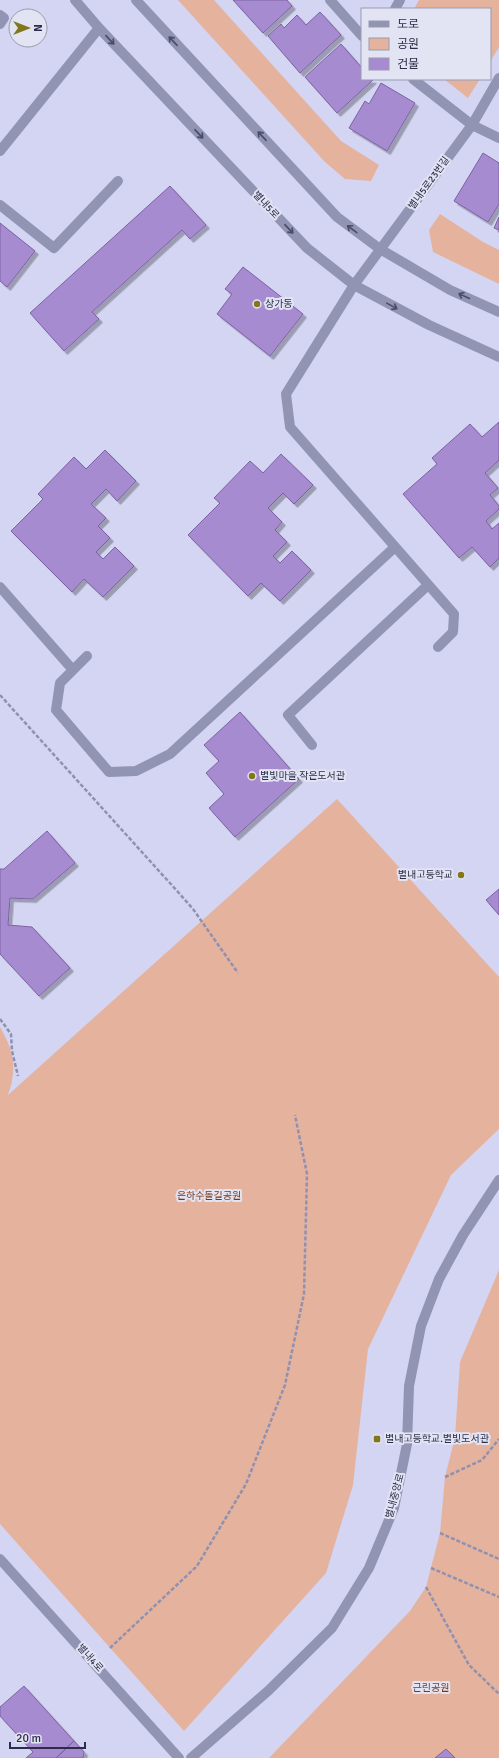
<svg xmlns="http://www.w3.org/2000/svg" width="499" height="1758" font-family="Signika,'Noto Sans KR',sans-serif">
<style>
.green{fill:#e5b29e}
.building{fill:#a78bd0;stroke:#7d62a3;filter:url(#shadow)}
.lines{fill:none;stroke-linecap:round;stroke-linejoin:round}
.path{stroke:#9091af;stroke-width:2.5;stroke-dasharray:4 2;stroke-linecap:butt}
.minor{stroke:#9294b4;stroke-width:10}
.oneway{stroke:#4b4c6a}
.poi-dot{fill:#82771b;stroke:#e2e4f3;stroke-width:1.5}
.labels{text-anchor:middle;dominant-baseline:central;stroke-width:4;stroke-linejoin:round;paint-order:stroke}
.street-label{font-size:10px;fill:#2c2d4a;stroke:#e2e4f3}
.poi-label{font-size:10px;fill:#2c2d4a;stroke:#e2e4f3;text-anchor:start}
.park-label{font-size:10px;fill:#7f3515;stroke:#e2e4f3}
</style>
<defs>
<filter id="shadow"><feDropShadow dx="3.5" dy="3.5" stdDeviation="0" flood-color="#0004"/></filter>
</defs>
<rect width="100%" height="100%" fill="#d3d5f3"/>
<path class="green" d="M178,0H214L341,141L379,165L371,181L345,179L325,162Z
M419,0H499V47L490,62V9H414Z
M444,79H480L468,98Z
M440,214L483,242L499,250V284L433,252L429,230Z
M337,799L499,977V1129L451,1175L368,1349L353,1485L326,1573L184,1731L0,1524V1027C10,1044 16,1060 12,1080C12,1085 9,1090 8,1095Z
M499,1270V1758H269L410,1611L426,1587L440,1533L445,1477L455,1437L460,1362Z"/>
<path class="building" d="M233,0H287L292,6L263,33Z
M320,12L341,35L300,73L268,36L281,24L284,28L297,15L306,25Z
M341,44L362,68V79L373,80L337,113L305,77Z
M381,83L415,103L387,151L349,128L365,101L369,104Z
M483,153L499,163V204L488,222L454,201Z
M170,186L206,225L190,239L182,230L92,312L99,319L64,351L30,313Z
M499,217V230L494,228Z
M0,223L35,251L7,287L0,281Z
M243,267L303,314L270,356L217,314L232,294L225,289Z
M499,422V460L485,473L498,488L490,495L499,506V509L486,521L492,529L499,523V558L490,567L472,547L459,558L403,494L437,464L432,458L470,424L482,437Z
M105,450L136,481L117,501L106,489L91,504L106,518L98,526L110,538L96,552L103,559L115,547L134,566L103,597L84,579L72,592L11,531L43,499L38,494L74,457L86,469Z
M281,454L313,485L294,504L283,493L268,508L282,522L275,530L287,542L273,556L280,563L292,551L311,570L280,601L261,583L248,596L188,535L220,503L214,498L250,461L263,473Z
M240,712L299,779L235,837L209,808L224,794L206,773L219,761L204,745Z
M47,831L75,863L33,899L10,898L8,925L32,927L70,968L39,996L0,954V869H4Z
M499,889V915L486,900Z
M24,1686L74,1741L56,1758H26L33,1752L0,1716V1707Z
M74,1741L84,1752L83,1758H56Z
M446,1749L455,1758H435Z"/>
<g class="lines">
<path class="path" d="M0,695L178,892L193,909L238,973
M0,1019L11,1034L12,1051L18,1076
M445,1477L482,1460L499,1439
M440,1533L499,1559
M431,1568L499,1597
M426,1587L469,1665L499,1694
M110,1648L197,1566L246,1484L285,1385L304,1294L307,1174L295,1115"/>
<path class="minor" d="M75,0L99,28L307,248L354,285L429,325L499,357
M136,0L337,217L380,249L450,290L499,312
M330,0L362,36
M395,9L400,0
M0,15L4,18L0,24
M413,79L472,125L499,138
M0,151L99,28
M0,205L54,248L118,181
M0,587L73,670
M438,647L453,632L454,614L290,427L286,394L354,285L472,125L499,78
M87,656L60,683L56,710L109,772L136,771L170,754L395,547
M312,745L288,715L428,585
M0,1559L179,1758
M191,1758L268,1691L332,1628L369,1568L394,1508L407,1444L409,1386L421,1326L439,1279L463,1235L499,1180"/>
</g>
<defs><path id="oneway-shaft" d="M-6 0H5M1.5-3L5.5 0L1.5 3" fill="none" stroke-width="1.6" stroke-linecap="round" stroke-linejoin="round"/></defs>
<g class="oneway">
<use href="#oneway-shaft" transform="translate(110 40) rotate(47)"/>
<use href="#oneway-shaft" transform="translate(173 41) rotate(-133)"/>
<use href="#oneway-shaft" transform="translate(199 134) rotate(47)"/>
<use href="#oneway-shaft" transform="translate(262 136) rotate(-133)"/>
<use href="#oneway-shaft" transform="translate(289 229) rotate(47)"/>
<use href="#oneway-shaft" transform="translate(352 229) rotate(-143)"/>
<use href="#oneway-shaft" transform="translate(464 296) rotate(-155)"/>
<use href="#oneway-shaft" transform="translate(392 306) rotate(29)"/>
</g>
<g class="poi-dot">
<circle cx="257" cy="304" r="4"/>
<circle cx="252" cy="776" r="4"/>
<circle cx="461" cy="875" r="4"/>
<rect x="373" y="1435" width="8" height="8" rx="2"/>
</g>
<g class="labels">
<g class="street-label">
<text transform="translate(429 183) rotate(-54)">별내5로23번길</text>
<text transform="translate(266 205) rotate(47)">별내5로</text>
<text transform="translate(395 1496) rotate(-75)">별내중앙로</text>
<text transform="translate(90 1658) rotate(48)">별내4로</text>
</g>
<g class="poi-label">
<text x="265" y="304">상가동</text>
<text x="260" y="776">별빛마을 작은도서관</text>
<text x="453" y="875" text-anchor="end">별내고등학교</text>
<text x="385" y="1439">별내고등학교.별빛도서관</text>
</g>
<g class="park-label">
<text x="209" y="1196">은하수돌길공원</text>
<text x="431" y="1688">근린공원</text>
</g>
</g>
<rect x="361" y="8" width="130" height="72" fill="#e2e4f3" stroke="#999baf"/>
<rect x="369" y="21" width="20" height="6" fill="#9294b4" stroke="#999baf"/>
<text x="397" y="28" font-size="12" fill="#2c2d4a">도로</text>
<rect x="369" y="38" width="20" height="12" fill="#e5b29e" stroke="#999baf"/>
<text x="397" y="48" font-size="12" fill="#2c2d4a">공원</text>
<rect x="369" y="58" width="20" height="12" fill="#a78bd0" stroke="#999baf"/>
<text x="397" y="68" font-size="12" fill="#2c2d4a">건물</text>
<g transform="translate(28 28) rotate(90)"><circle r="19" fill="#e2e4f3" stroke="#999baf"/>
<path d="M0-3L7 15L0 10L-7 15Z" fill="#82771b"/>
<text y="-6" font-size="11" font-weight="bold" text-anchor="middle" fill="#2c2d4a">N</text>
</g>
<path d="M10 1742v6h75v-6" fill="none" stroke="#2c2d4a" stroke-width="2"/>
<text x="16" y="1742" font-size="12" fill="#2c2d4a" stroke="#e2e4f3" stroke-width="3" paint-order="stroke">20 m</text>
</svg>
